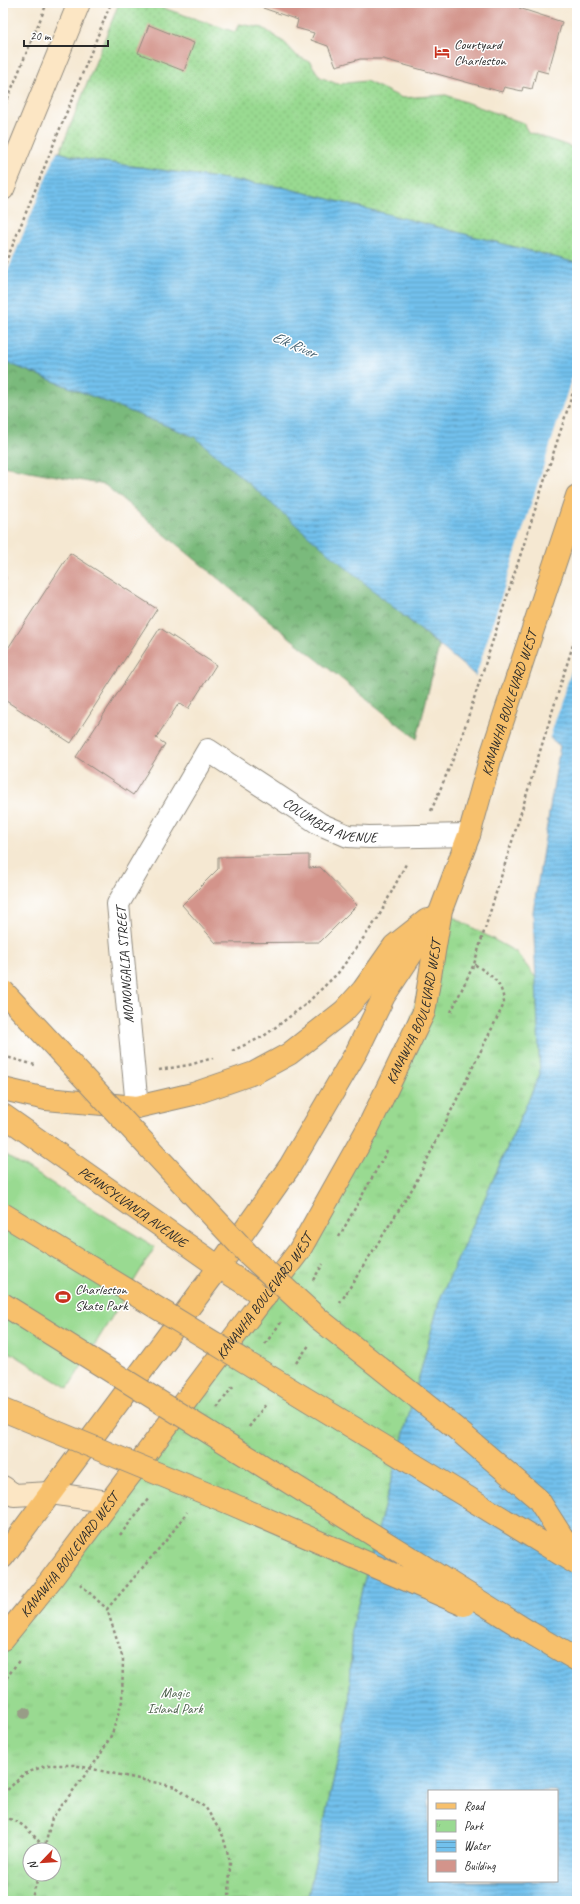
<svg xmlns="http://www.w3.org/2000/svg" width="580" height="1904" font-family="Caveat,sans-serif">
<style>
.grass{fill:url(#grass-dots);stroke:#62825e}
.forest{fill:url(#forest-crowns);stroke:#527253}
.park{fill:url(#park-tufts);stroke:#62825e;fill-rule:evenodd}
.pitch{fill:#99da91;stroke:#62825e}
.water{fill:url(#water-rules);stroke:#4e768c;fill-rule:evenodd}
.pier{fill:#f5e8d2}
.building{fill:#d3948b}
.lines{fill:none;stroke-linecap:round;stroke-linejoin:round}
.minor-casing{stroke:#908a7e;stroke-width:24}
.secondary-casing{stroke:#908a7e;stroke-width:24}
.primary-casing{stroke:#908a7e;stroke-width:24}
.motorway-casing{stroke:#908a7e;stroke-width:24}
.path{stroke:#908a7e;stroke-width:2.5;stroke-dasharray:3 3;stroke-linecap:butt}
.minor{stroke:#fff;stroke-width:22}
.secondary{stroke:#fce6c4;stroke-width:22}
.primary{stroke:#f7c06c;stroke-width:22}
.motorway{stroke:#f7c06c;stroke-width:22}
.motorway-bridge-casing{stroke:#908a7e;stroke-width:24;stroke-linecap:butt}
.motorway-bridge{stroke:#f7c06c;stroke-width:22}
.tree{fill:#989d87}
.labels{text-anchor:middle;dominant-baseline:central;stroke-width:3;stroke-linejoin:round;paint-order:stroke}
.poi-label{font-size:14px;fill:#2b2b2b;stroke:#fff;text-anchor:start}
.street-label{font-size:14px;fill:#2b2b2b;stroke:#fff}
.park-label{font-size:14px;fill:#4c604a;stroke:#fff}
.water-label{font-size:15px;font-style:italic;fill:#44606f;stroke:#fff}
</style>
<defs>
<pattern id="grass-dots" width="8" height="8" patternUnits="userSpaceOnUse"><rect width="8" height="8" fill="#99da91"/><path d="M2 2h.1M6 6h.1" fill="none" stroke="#84bb7d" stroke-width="1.8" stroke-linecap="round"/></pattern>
<pattern id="forest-crowns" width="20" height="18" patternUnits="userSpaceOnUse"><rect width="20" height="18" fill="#7aba7b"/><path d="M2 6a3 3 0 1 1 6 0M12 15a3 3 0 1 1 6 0" fill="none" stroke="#649765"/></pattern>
<pattern id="park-tufts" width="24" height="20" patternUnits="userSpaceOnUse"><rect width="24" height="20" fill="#99da91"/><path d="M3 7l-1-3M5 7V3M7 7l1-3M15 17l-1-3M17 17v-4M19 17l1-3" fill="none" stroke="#84bb7d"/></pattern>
<pattern id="water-rules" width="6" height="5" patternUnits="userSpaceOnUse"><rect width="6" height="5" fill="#72c1ed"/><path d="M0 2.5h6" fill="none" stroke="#5e9dc0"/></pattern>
</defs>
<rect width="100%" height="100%" fill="#fff"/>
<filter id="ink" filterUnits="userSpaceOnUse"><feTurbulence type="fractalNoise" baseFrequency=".025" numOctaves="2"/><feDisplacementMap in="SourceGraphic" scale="8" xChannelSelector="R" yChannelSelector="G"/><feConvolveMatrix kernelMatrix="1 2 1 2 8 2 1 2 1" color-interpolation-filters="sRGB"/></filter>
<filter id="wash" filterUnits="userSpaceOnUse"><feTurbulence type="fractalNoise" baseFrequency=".012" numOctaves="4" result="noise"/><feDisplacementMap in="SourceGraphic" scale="16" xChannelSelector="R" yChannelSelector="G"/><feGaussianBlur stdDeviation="0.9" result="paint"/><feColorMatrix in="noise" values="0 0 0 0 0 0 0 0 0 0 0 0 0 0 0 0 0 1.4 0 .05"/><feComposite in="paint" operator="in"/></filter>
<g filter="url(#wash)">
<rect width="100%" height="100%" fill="#f5e8d2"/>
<path class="grass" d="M119,3H164L163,8L235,32L239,24L263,28L285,43L297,56L310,62L320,77L337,84L366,81L402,98L446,95L523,123L528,132L577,149V263L282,187L82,159L60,152Z"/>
<path class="forest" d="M8,363L195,437L439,646L417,739L289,637L105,485L3,466V376Z"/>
<path class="park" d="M441,910L516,952L536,978L540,1074L440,1299L353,1623L349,1708L307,1901H3V1639L299,1251L399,1063ZM30,1850H54V1874H30Z"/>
<path class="pitch" d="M3,1153L155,1247L68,1388L3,1348Z"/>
<path class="water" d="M3,135L82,159L282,187L577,263V1901H307L349,1708L353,1623L440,1299L540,1074L533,912L560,746L326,551L195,437L8,363H3ZM429,1791H557V1881H429Z"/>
<path class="pier" d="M3,133L58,149L3,283Z
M577,362V653L549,740L475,678Z"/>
<g id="blocks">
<path class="building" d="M265,3H520L519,8L562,22L548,73L537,70L532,89L523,87L522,91L504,87L502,92L383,59H360L336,66L328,46L311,40L314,33L296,28L298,20L263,8Z
M149,25L194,43L184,71L138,53Z
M70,553L157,609L71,743L3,699V656Z
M3,573L6,578L4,586H3Z
M160,628L216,665L188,709L179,703L156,738L165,744L133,795L76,757Z
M309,855V868L320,867L357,905L320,942L216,943L182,905L218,869V857Z"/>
</g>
</g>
<g filter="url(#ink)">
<use href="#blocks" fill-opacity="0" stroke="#908a7e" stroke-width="1"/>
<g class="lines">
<g class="minor-casing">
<g id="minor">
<path id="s1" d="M137,1107L118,904L208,750L320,824L348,836L369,837L469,835"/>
</g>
</g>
<g class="secondary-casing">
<path id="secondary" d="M3,189L79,3
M3,1487L14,1495L50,1493L109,1502"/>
</g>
<g class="primary-casing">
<g id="primary">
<path d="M3,1089L46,1099L137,1107L193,1094L254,1073L289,1054L344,1011L363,990L394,946L427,920"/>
<path id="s2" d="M3,1115L219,1267L265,1297"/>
<path d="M3,1557L211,1278L290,1166L357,1051L384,996L436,917"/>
<path id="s3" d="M3,1639L50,1581L299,1251L367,1130L424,1012L441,910L469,835L491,756L577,496"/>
</g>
</g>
<g class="motorway-casing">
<path id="motorway" d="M529,1632L577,1660"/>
</g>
<path class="path" d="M3,110L47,3
M3,269L111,3
M431,811L459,745L577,380
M451,1012L474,964L577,632
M232,1051L264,1036L305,1005L338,973L378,918L407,862
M3,1056L35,1065
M159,1070L189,1065L213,1058
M339,1237L387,1151
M313,1280L323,1264
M340,1303L414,1186L504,1004C503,982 491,975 474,964
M265,1344L282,1321
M296,1363L310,1344
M217,1408L234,1385
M249,1427L266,1404
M120,1535L149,1498
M80,1584L107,1609L168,1538L187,1512
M3,1683L20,1659
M3,1794L24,1774L47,1765H74L176,1787L206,1808L223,1836L230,1862L229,1901
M3,1818C21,1819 32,1834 44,1847
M44,1850L52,1818L99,1757L112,1734L122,1701L123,1659L107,1609
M31,1901L39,1874"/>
<use href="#minor" class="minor"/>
<use href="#secondary" class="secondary"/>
<use href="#primary" class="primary"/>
<use href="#motorway" class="motorway"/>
<g class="motorway-bridge-casing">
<path id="motorway-bridge" d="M3,991L248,1254L319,1319L454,1427L538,1499L577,1560
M3,1214L577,1564
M3,1304L529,1632
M3,1410L227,1502L464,1605"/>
</g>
<use href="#motorway-bridge" class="motorway-bridge"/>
</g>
<circle class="tree" cx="25" cy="1713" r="6"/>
</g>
<defs>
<g id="hotel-bare" transform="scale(1.2)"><path d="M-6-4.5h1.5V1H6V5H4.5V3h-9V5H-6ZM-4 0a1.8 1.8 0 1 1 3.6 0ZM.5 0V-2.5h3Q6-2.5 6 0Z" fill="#c8321e" stroke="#fff" stroke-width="2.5" paint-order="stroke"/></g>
<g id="stadium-bare" transform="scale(1.2)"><path d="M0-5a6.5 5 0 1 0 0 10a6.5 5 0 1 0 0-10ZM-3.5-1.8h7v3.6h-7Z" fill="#c8321e" stroke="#fff" stroke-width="2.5" paint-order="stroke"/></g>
</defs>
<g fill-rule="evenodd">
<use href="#hotel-bare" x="442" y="52"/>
<use href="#stadium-bare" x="63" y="1297"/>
</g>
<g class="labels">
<g class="poi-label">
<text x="454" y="44">Courtyard<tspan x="454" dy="16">Charleston</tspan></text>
<text x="75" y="1289">Charleston<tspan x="75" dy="16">Skate Park</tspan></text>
</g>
<g class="street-label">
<text stroke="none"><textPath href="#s3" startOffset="1079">KANAWHA BOULEVARD WEST</textPath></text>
<text stroke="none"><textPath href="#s1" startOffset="525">COLUMBIA AVENUE</textPath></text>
<text transform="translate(125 965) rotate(-94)">MONONGALIA STREET</text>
<text stroke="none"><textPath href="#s3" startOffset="755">KANAWHA BOULEVARD WEST</textPath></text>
<text stroke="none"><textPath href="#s2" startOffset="159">PENNSYLVANIA AVENUE</textPath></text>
<text stroke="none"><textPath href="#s3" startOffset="431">KANAWHA BOULEVARD WEST</textPath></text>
<text stroke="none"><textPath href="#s3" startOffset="107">KANAWHA BOULEVARD WEST</textPath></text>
</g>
<g class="park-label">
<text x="175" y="1692">Magic<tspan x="175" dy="16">Island Park</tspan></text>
</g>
<g class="water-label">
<text transform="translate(294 345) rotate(23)">Elk River</text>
</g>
</g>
<rect width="580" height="1904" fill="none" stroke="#fff" stroke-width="16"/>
<rect x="428" y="1790" width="130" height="92" fill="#ffffff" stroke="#aaaaaa"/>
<rect x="436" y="1803" width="20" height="6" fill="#f7c06c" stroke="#aaaaaa"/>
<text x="464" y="1810" font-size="12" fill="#2b2b2b">Road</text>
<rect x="436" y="1820" width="20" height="12" fill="url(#park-tufts)" stroke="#aaaaaa"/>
<text x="464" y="1830" font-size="12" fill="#2b2b2b">Park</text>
<rect x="436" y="1840" width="20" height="12" fill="url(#water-rules)" stroke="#aaaaaa"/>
<text x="464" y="1850" font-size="12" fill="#2b2b2b">Water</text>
<rect x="436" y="1860" width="20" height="12" fill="#d3948b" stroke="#aaaaaa"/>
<text x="464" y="1870" font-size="12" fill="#2b2b2b">Building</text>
<g transform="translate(42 1862) rotate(245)"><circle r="19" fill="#ffffff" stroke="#aaaaaa"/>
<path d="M0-3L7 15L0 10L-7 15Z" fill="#c8321e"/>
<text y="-6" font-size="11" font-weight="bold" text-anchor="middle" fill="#2b2b2b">N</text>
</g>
<path d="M24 40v6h84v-6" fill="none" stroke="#2b2b2b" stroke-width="2"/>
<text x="30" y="40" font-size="12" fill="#2b2b2b" stroke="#ffffff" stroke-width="3" paint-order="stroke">20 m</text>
</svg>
